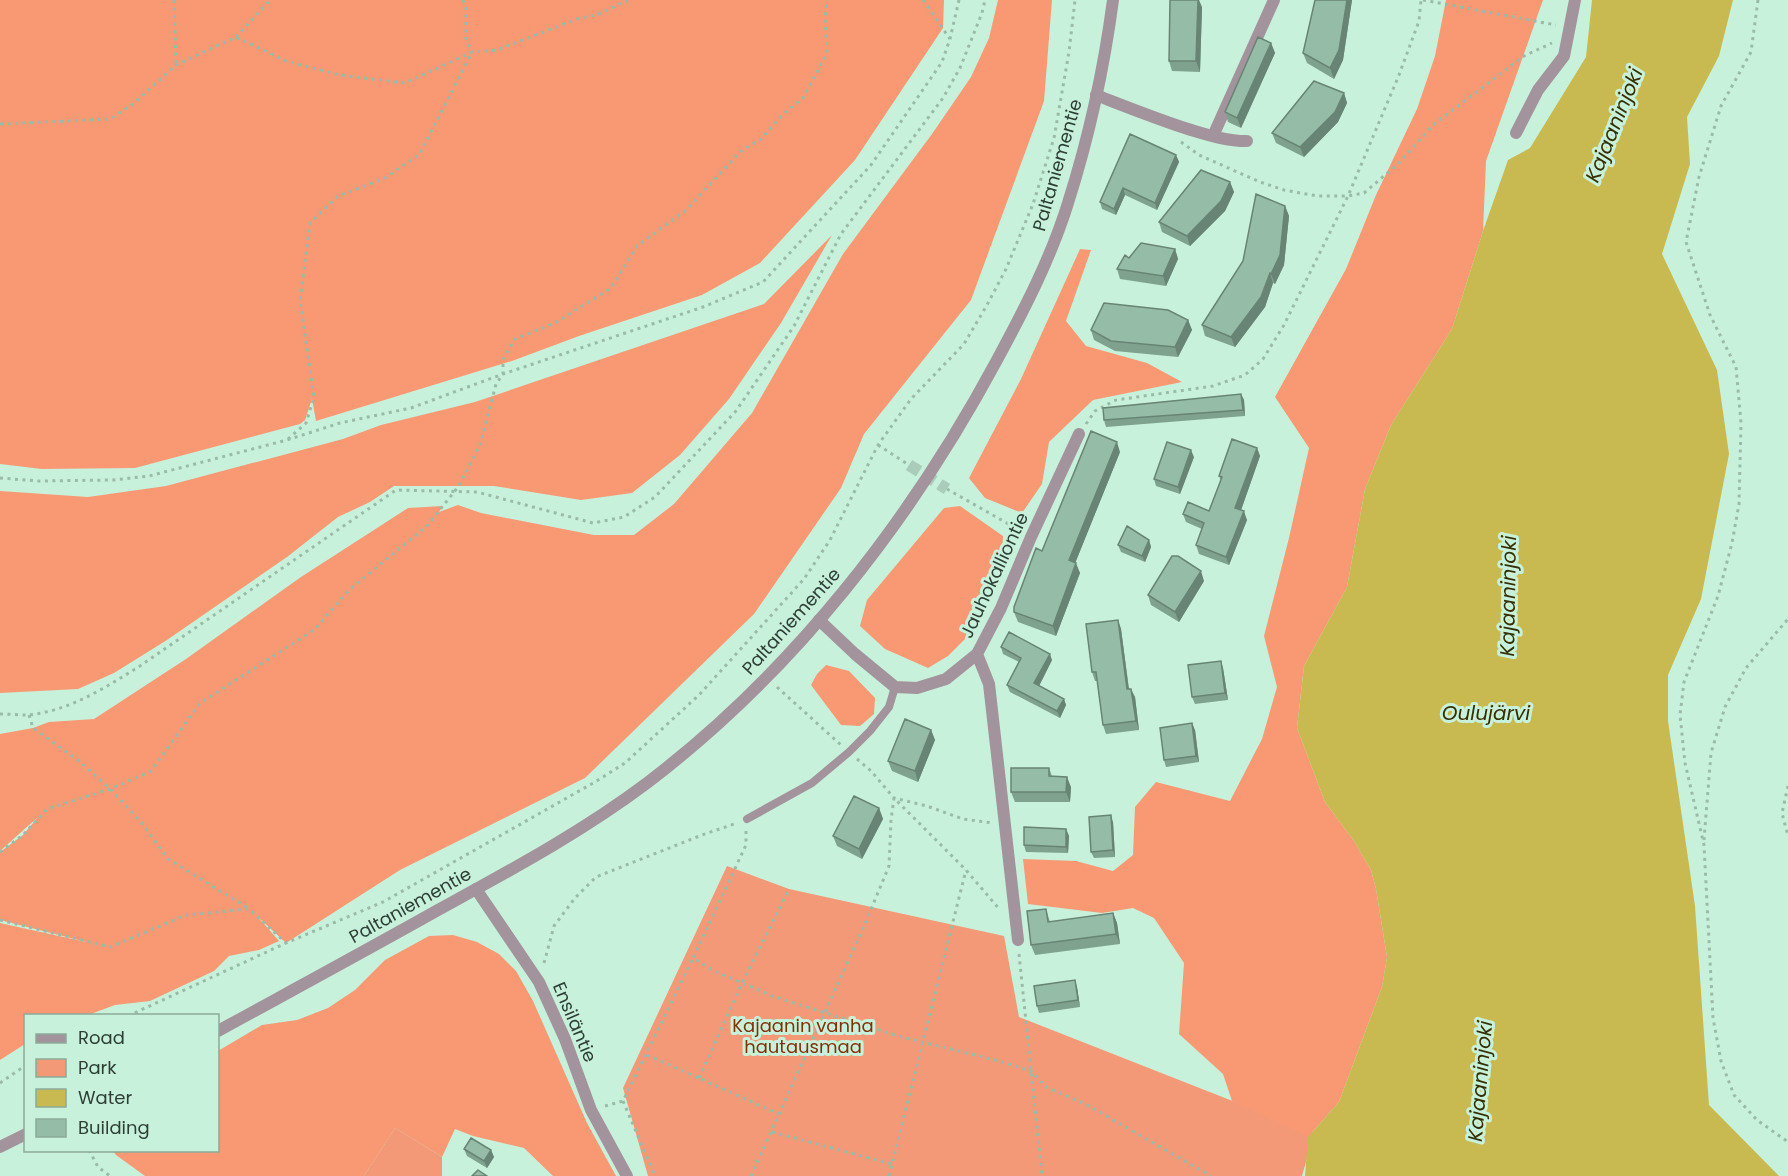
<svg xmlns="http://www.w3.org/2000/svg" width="1788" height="1176" font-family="Poppins,sans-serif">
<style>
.green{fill:#f39977}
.forest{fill:#f89974}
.water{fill:#c8ba51}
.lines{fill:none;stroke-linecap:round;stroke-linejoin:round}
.pedestrian-tunnel{stroke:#a9cdba;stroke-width:12;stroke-dasharray:12 6;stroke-linecap:butt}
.path{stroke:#99bba9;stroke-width:3;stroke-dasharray:3 4.5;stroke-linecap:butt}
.service{stroke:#a3939c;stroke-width:8}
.minor{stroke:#a3939c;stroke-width:12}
.tertiary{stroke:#a3939c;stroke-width:12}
.wall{fill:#7fa28f}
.shaded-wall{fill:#688474}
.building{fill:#94bca6;stroke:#688474;stroke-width:1.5}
.labels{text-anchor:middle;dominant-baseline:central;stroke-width:6;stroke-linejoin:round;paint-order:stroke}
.street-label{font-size:18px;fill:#2e3f36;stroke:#c8f1db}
.park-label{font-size:18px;fill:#843007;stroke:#c8f1db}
.water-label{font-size:20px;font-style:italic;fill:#352f01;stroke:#c8f1db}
</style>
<rect width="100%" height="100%" fill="#c8f1db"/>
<path class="green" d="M727,866L789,889L1004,936L1019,1017L1314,1133L1302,1176H648L623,1088Z
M395,1128L442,1157V1176H364Z"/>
<path class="forest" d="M0,0H944L943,28L855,160L760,263L702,295L579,336L512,361L316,421L312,399L305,420L300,424L135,468L42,469L0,464Z
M998,0H1052L1044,101L971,300L864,434L841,488L754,614L585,778L400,870L286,943L258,917L279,941L259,950L229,956L214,971L150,1001L115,1005L88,1015L26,1016L25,1044L0,1060V923L86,942L0,920V852L23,835L38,817L0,851V734L33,728L49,722L94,719L186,659L301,577L408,508L443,506L439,512L458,505L481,513L594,535H634L674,504L752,413L843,254L932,134L971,77L989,38Z
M1446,0H1543L1486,161L1483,231L1452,329L1391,425L1365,489L1347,587L1304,666L1297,728L1325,802L1354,841L1371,870L1376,889L1387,957L1382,987L1339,1102L1308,1137L1232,1101L1223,1074L1179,1034L1184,963L1154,918L1133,908L1102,913L1028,904L1023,859L1076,861L1113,871L1133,855L1135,807L1156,782L1230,801L1262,739L1277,687L1264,636L1289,538L1309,448L1275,397L1346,269L1376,195L1417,109L1435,56Z
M832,235L781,323L729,399L680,455L632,493L581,500L494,486H394L370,502L338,517L287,557L167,640L114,673L78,689L0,693V491L88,497L166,486L343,439L381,425L475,402L764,304Z
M1080,249L1091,250L1066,321L1086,346L1147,363L1182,382L1093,400L1049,442L1042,484L1022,513L985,498L969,478L1021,379Z
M960,506L1003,536L1002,559L965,639L948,656L928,668L885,649L860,626L867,600L944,508Z
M826,665L849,671L875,698L874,714L860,726L841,725L811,685L817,674Z
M453,935L477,942L499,954L516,971L533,1001L587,1123L616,1176H553L524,1148L473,1136L455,1129L442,1157L395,1128L364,1176H145L116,1155L113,1151L218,1150V1051L262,1025L297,1020L328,1008L355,990L385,960L429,936Z"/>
<path class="water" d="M1592,0H1733L1719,56L1687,117L1690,164L1662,254L1717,370L1729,454L1701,599L1668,675V721L1695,906L1709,1105L1779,1176H1305L1308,1137L1339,1102L1382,987L1387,957L1376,889L1371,870L1354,841L1325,802L1297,728L1304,666L1347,587L1365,489L1391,425L1452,329L1483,231L1508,160L1530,148L1586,57Z"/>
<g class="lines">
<path class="pedestrian-tunnel" d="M909,465L947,489"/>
<path class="path" d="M174,0L176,65
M463,0L466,8V39L472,52
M923,0L950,39
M1423,0L1556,25
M1758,0L1751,52L1721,106L1699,177L1686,242L1710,315L1736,367L1741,423L1739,504L1732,543L1718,596L1684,682L1680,715L1685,763L1704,845L1713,1018L1721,1061L1734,1095L1757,1120L1788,1142
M236,37L270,0
M0,124L110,119L133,104L176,65L236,37L286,61L339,75L405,83L472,52L497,50L577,19L599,14L628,0
M1181,142L1199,155L1260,182L1284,190L1317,196H1348L1364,193L1398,164L1434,124L1524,56L1552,43
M1086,424L1095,411L1116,400L1213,386L1245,375L1263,359L1284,325L1348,196L1399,75L1419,21L1421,0
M288,439L306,423L314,397L300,300L310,223L338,196L383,179L419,155L471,54
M878,445L909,465
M0,478L39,481L113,480L149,476L287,440L340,423L411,408L503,374L703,307L763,282L871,165L942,62L950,39L959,0
M947,489L1019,530
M777,687L841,745
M0,714C9,714 19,715 28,715C70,711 106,687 140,666L396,490L477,492L593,523L624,517L655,497L736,411L794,326L841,234L943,98L960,68L982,13L985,0
M29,715L33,728L79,761L110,789L141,822L168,859L248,908
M857,759L871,771L894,798L927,806L963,819L993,823
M1788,786L1782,813L1788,836
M746,831V845L693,958L714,971L775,997L898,1036L999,1061L1031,1071L1046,1087L1087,1105L1211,1176
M1704,840L1711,753L1725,707L1746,668L1788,619
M0,852L23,835L47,809L110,789L151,771L200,703L314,630L349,590L427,526L458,487L480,445L496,384L503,374V359L515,339L555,323L611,288L637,246L686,210L741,151L761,139L784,113L803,98L827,53L825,17L827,0
M0,920L110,947L186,915L249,909L286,943
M1019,954L1042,1176
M544,963L554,926L575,898L596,877L702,835L737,823
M128,1016L286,943L383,902L595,782L625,763L699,695L804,579L830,540L878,445L911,399L964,344L987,305L1006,269L1033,204L1054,138L1069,52L1075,0
M647,1055L779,1114
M699,1078L742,983L789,889
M0,1083L26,1065
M623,1101L655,1176
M605,1106L623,1101L693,958
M772,1132L892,1164
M89,1150L98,1167L110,1176
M751,1176L867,919L889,866L891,820L894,798L966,870L1000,910
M889,1176L966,870"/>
<path class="service" d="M747,819L812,783L849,752L870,731L889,707L895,687"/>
<path class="minor" d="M1096,95C1127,107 1157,119 1188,129C1208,135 1226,141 1247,141
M1516,133L1538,90L1564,56L1575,0
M1213,136L1274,0
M819,620L855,654L895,687L917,688L946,679L977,654L1001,608L1031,537L1079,434
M977,654L989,684L1018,940
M476,889L539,982L565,1039L591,1110L627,1176"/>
<path class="tertiary" d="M218,1031C291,991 365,951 438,910C509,871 582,832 647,783C793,672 910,522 997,360C1024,310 1051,258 1068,203C1089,137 1104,68 1113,0
M0,1147L26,1134"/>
</g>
<path class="wall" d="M1315,0H1352L1343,60L1334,79L1307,63L1303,53Z
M1202,7L1200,72L1172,71L1169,61Z
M1271,43L1275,53L1241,128L1228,122L1225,112Z
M1344,93L1347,103L1338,122L1304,157L1276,143L1272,133Z
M1176,155L1179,162L1157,210L1125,195L1116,215L1102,209L1100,202Z
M1230,182L1234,192L1225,211L1190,246L1162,232L1159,222Z
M1285,206L1289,216L1284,265L1275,284L1273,283L1265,307L1235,347L1205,336L1202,325Z
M1175,249L1178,259L1166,286L1120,279L1117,269Z
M1188,320L1192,330L1178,357L1115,351L1094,340L1091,330Z
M1241,394L1244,400L1245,416L1106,427L1104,420Z
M1257,448L1260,456L1241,510L1247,520L1229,565L1199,554L1196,545L1202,529L1186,522L1183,514L1209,511L1221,481L1219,476Z
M1120,452L1075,563L1080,573L1056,636L1018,622L1014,612L1042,551Z
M1194,457L1180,494L1156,486L1154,479Z
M1149,540L1151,547L1145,562L1121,552L1118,545Z
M1204,581L1179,622L1151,605L1148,595Z
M1118,620L1121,629L1129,689L1135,697L1139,730L1106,734L1103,725L1097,681H1095L1092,672Z
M1001,647L1052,660L1039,686L1064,699L1066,705L1060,718L1010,692L1007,685L1019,662L1003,654Z
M1223,668L1228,700L1195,704L1192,697Z
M931,730L935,740L918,782L892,771L888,761Z
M1195,730L1199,762L1166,767L1164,760Z
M1049,768L1052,776L1071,787L1070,802H1015L1011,792Z
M879,808L883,819L862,859L837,846L833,836Z
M1113,822L1115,857L1094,858L1091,852Z
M1066,829L1069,836L1068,853L1026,852L1024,845Z
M1046,909L1050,922L1113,913L1117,923L1120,944L1035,955L1031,945Z
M1077,987L1080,1007L1039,1013L1037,1006Z
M464,1149L491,1150L494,1157L487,1168L467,1156Z"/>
<path class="shaded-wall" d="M1198,0H1199L1202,7L1200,72L1196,61Z
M1347,0H1352L1343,60L1334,79L1330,68Z
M1271,43L1275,53L1241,128L1237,118Z
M1344,93L1347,103L1338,122L1304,157L1300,147Z
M1176,155L1179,162L1157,210L1155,203Z
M1230,182L1234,192L1225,211L1190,246L1187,236Z
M1123,188L1125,195L1116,215L1114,209Z
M1285,206L1289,216L1284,265L1275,284L1271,274Z
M1175,249L1178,259L1166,286L1163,276Z
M1270,273L1273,283L1265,307L1235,347L1231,337Z
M1188,320L1192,330L1178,357L1175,347Z
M1241,394L1244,400L1245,416L1243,410Z
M1117,442L1120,452L1072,571L1069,560Z
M1257,448L1260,456L1239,516L1235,508Z
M1191,450L1194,457L1180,494L1178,487Z
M1244,511L1247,520L1229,565L1226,557Z
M1149,540L1151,547L1145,562L1142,556Z
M1076,563L1080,573L1056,636L1053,626Z
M1201,571L1204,581L1179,622L1175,612Z
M1118,620L1121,629L1130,698L1127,689Z
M1050,654L1052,660L1037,690L1034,683Z
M1221,661L1223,668L1228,700L1225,693Z
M1131,689L1135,697L1139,730L1136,721Z
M1064,699L1066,705L1060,718L1057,711Z
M1192,723L1195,730L1199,762L1196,756Z
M931,730L935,740L918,782L915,771Z
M1067,777L1071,787L1070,802L1066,792Z
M879,808L883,819L862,859L859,849Z
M1111,815L1113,822L1115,857L1113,850Z
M1066,829L1069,836L1068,853L1066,847Z
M1113,913L1117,923L1120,944L1116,934Z
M1075,980L1077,987L1080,1007L1078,1000Z
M491,1150L494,1157L487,1168L484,1161Z"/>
<path class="building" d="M1170,0H1198L1196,61H1169Z
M1315,0H1347L1339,50L1330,68L1303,53Z
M1258,37L1271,43L1237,118L1225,112Z
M1314,81L1344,93L1335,112L1300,147L1272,133Z
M1130,134L1176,155L1155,203L1123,188L1114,209L1100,202Z
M1201,170L1230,182L1221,201L1187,236L1159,222Z
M1256,194L1285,206L1280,255L1271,274L1270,273L1261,297L1231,337L1202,325L1243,261Z
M1141,243L1175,249L1163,276L1117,269L1125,255L1129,258Z
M1104,303L1168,310L1188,320L1175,347L1111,341L1091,330Z
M1241,394L1243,410L1104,420L1103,408Z
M1091,431L1117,442L1069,560L1076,563L1053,626L1014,612V607L1036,548L1042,551Z
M1232,439L1257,448L1235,508L1244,511L1226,557L1196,545L1204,523L1183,514L1188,502L1209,511L1222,477L1219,476Z
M1167,442L1191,450L1178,487L1154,479Z
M1127,526L1149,540L1142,556L1118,545Z
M1172,556H1178L1201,571L1175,612L1148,595Z
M1118,620L1127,689H1131L1136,721L1103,725L1096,672H1092L1086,624Z
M1009,632L1050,654L1034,683L1064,699L1057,711L1007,685L1021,658L1001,647Z
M1221,661L1225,693L1192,697L1188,665Z
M905,719L931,730L915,771L888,761Z
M1192,723L1196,756L1164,760L1160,728Z
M1011,768H1049V776L1067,777L1066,792H1011Z
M854,796L879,808L859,849L833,836Z
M1111,815L1113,850L1091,852L1089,817Z
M1024,827L1066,829V847L1024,845Z
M1046,909L1048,922L1113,913L1116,934L1031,945L1027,911Z
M1075,980L1078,1000L1037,1006L1034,986Z
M471,1138L491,1150L484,1161L464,1149Z
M478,1170L487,1176H472Z"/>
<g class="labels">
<g class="street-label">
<text transform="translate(1057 165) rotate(-74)">Paltaniementie</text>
<text transform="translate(994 575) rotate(-65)">Jauhokalliontie</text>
<text transform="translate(791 621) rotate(-48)">Paltaniementie</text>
<text transform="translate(410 905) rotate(-29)">Paltaniementie</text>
<text transform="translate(575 1022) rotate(67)">Ensiläntie</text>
</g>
<g class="park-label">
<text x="803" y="1025">Kajaanin vanha<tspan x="803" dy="21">hautausmaa</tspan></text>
</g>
<g class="water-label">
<text transform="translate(1614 125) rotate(-68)">Kajaaninjoki</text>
<text transform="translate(1508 596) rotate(-89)">Kajaaninjoki</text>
<text x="1486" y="713">Oulujärvi</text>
<text transform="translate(1480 1081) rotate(-85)">Kajaaninjoki</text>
</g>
</g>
<rect x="24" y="1014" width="195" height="138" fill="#c8f1db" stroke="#8aaa99" stroke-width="1.5"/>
<rect x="36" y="1034" width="30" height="9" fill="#a3939c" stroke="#8aaa99" stroke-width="1.5"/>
<text x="78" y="1044" font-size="18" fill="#2e3f36">Road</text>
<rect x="36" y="1059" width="30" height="18" fill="#f39977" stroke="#8aaa99" stroke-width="1.5"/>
<text x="78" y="1074" font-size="18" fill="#2e3f36">Park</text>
<rect x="36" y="1089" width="30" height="18" fill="#c8ba51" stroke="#8aaa99" stroke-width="1.5"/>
<text x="78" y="1104" font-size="18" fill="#2e3f36">Water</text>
<rect x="36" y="1119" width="30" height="18" fill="#94bca6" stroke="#8aaa99" stroke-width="1.5"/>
<text x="78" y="1134" font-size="18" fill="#2e3f36">Building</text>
</svg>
